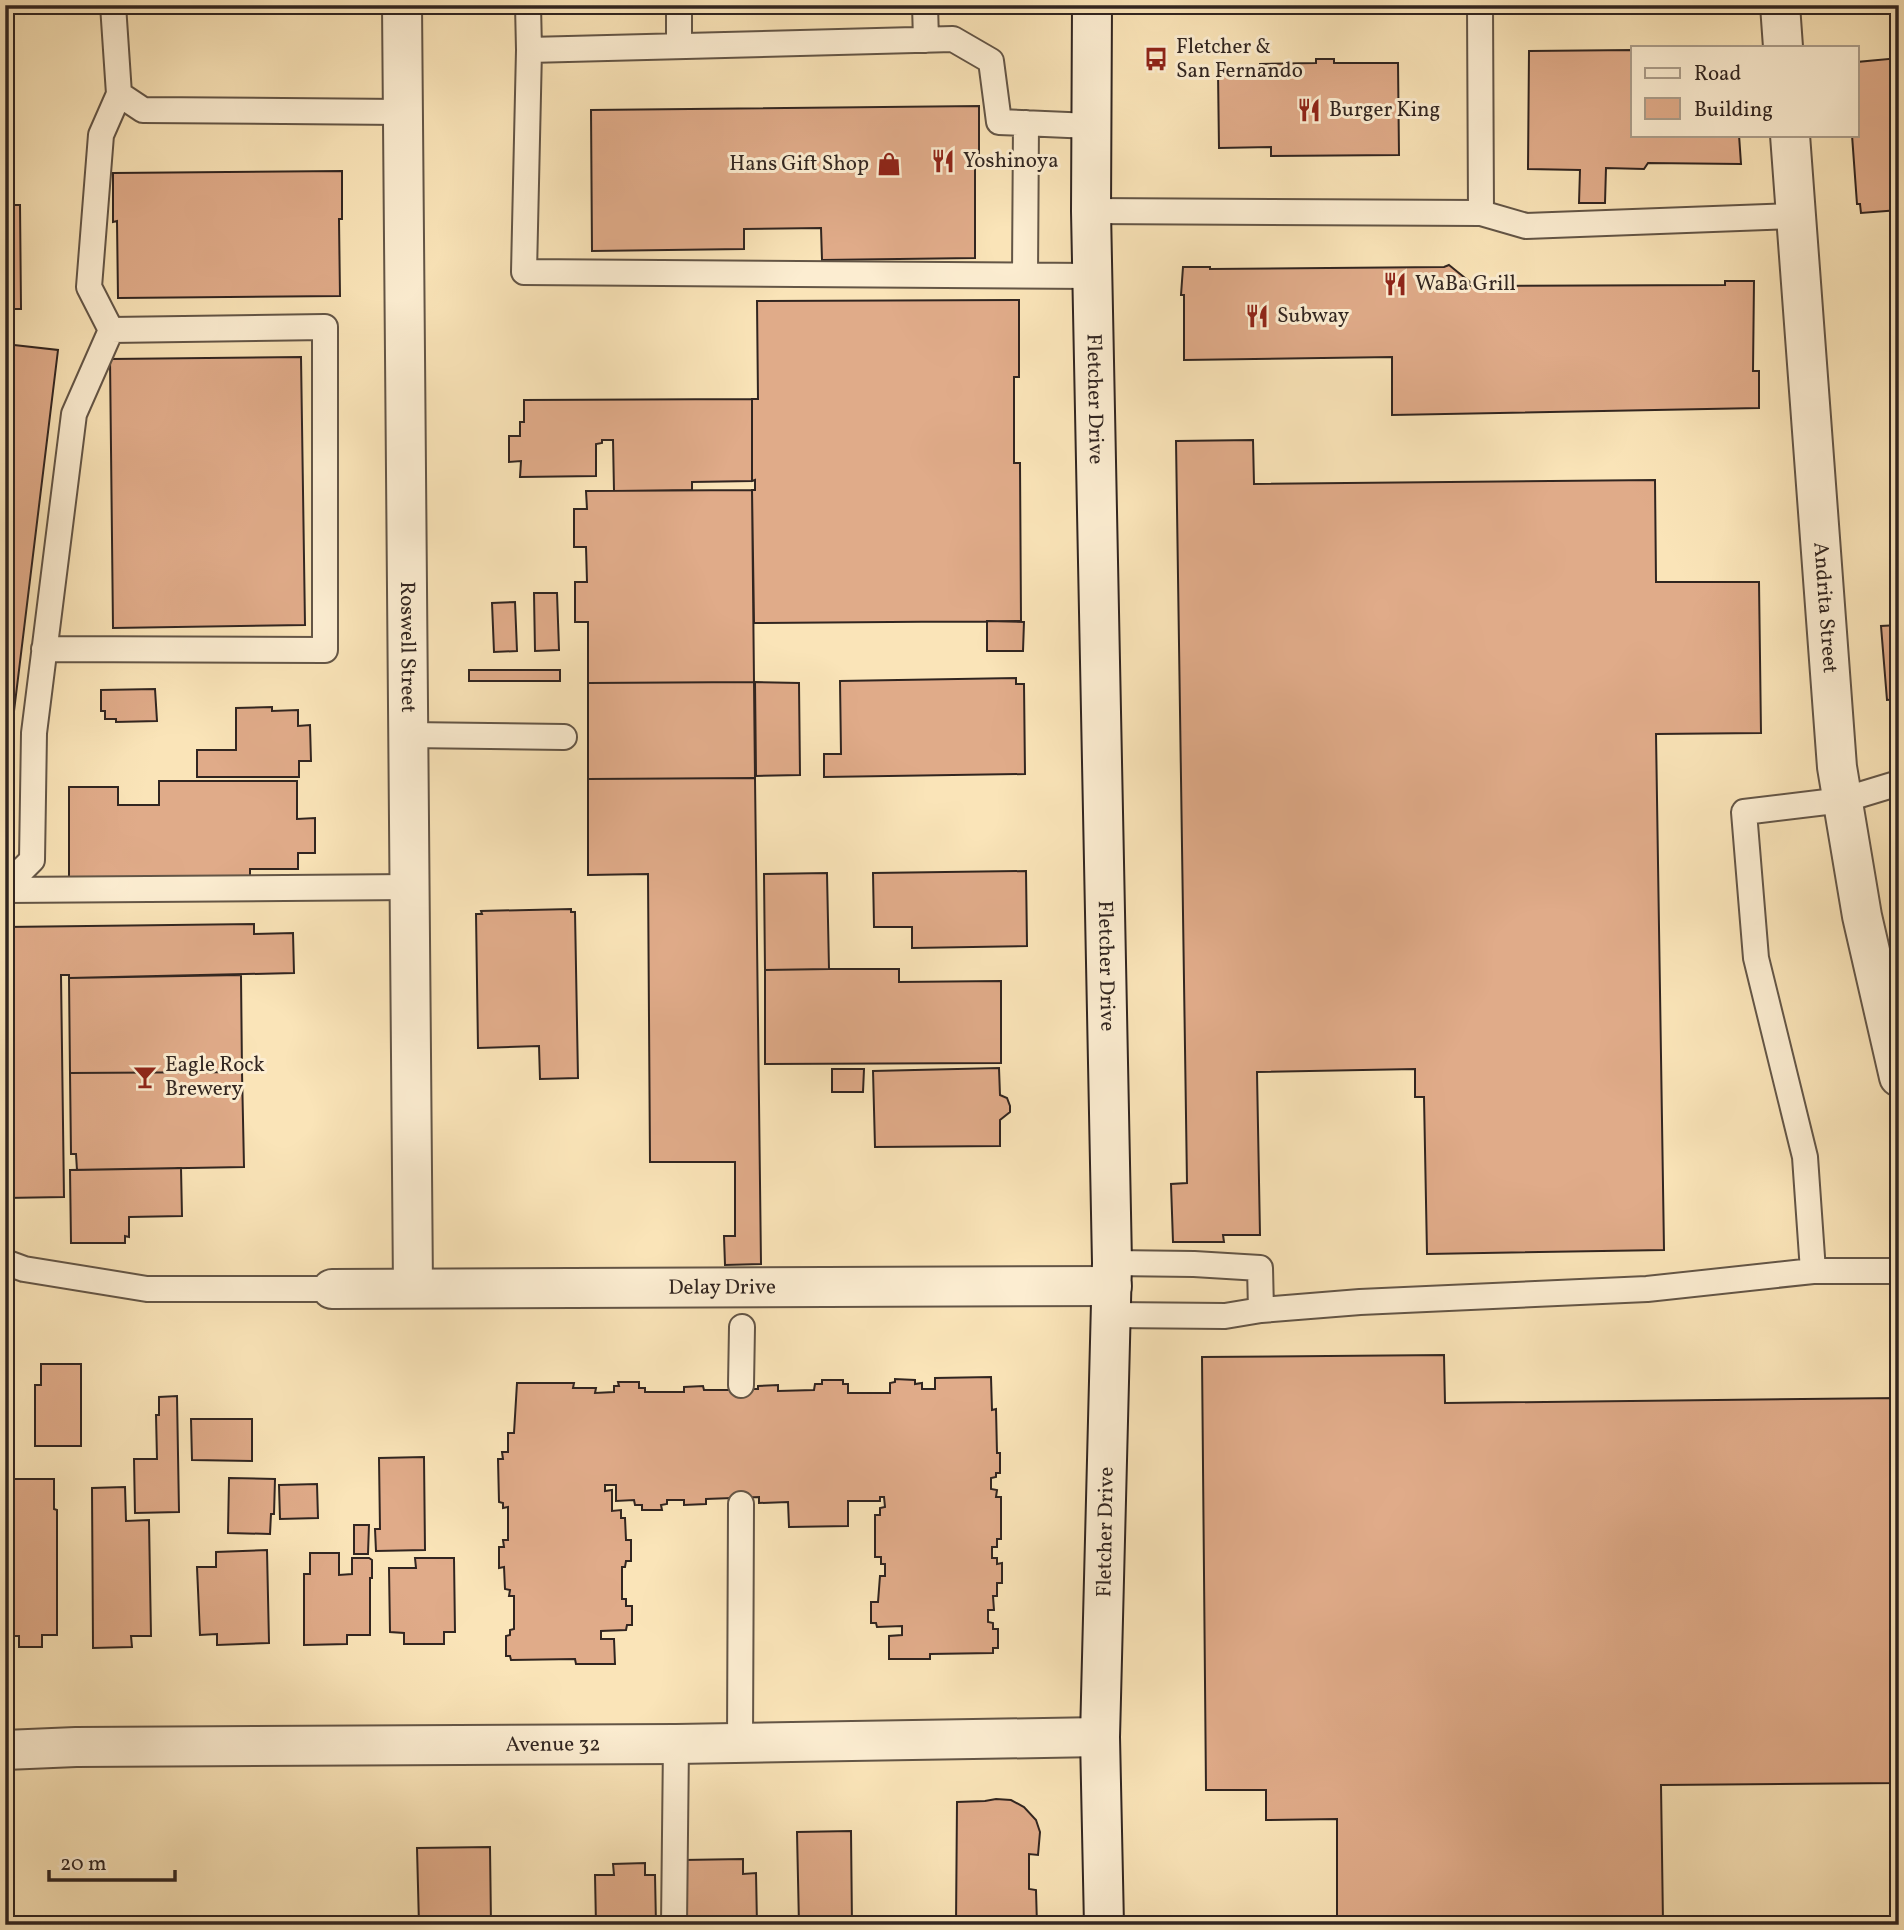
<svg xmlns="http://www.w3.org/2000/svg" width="1904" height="1930" font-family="Vollkorn,serif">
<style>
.green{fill:#c5c28a;stroke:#7b7455;stroke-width:2}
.building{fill:#e0ab89;stroke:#312520;stroke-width:2}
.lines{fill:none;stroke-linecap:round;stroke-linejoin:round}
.lane-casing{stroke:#635546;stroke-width:28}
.street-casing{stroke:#635546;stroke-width:42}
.secondary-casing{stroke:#312520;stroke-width:42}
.lane{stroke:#fcedd1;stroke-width:24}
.street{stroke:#fcedd1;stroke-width:38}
.secondary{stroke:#fcedd1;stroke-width:38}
.labels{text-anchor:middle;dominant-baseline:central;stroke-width:6;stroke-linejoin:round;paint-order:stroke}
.poi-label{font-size:21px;fill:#312520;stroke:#fcedd1;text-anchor:start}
.street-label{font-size:21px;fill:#312520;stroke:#fcedd1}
</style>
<rect width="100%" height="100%" fill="#fae4b8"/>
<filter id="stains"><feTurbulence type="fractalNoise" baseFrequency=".00286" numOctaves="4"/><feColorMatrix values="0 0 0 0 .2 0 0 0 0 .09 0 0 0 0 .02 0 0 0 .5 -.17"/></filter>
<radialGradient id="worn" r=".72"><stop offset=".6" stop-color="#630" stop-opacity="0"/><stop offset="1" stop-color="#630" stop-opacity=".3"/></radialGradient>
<path class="green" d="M273,1919V1925H23V1922Z"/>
<path class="building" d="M1633,50V135H1739L1741,164L1648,163L1644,169L1606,168L1605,203H1579L1580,170L1528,169L1529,51Z
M1899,58V210L1861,213L1860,204H1857L1852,135H1857V62Z
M1316,59H1334V63H1398L1399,155L1271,156V147L1219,148L1218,72L1260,71V64L1316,63Z
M979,106V153H975V258L822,260L821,228L744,229V249L592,251L591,110Z
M342,171V219H339L340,296L118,298L117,221L113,222V173Z
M5,205H20L21,309H5Z
M1449,265L1470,282L1468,286L1725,285V281H1754L1753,371H1759V408L1392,415V357L1184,360V295H1181L1183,267H1210V269L1444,267Z
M1019,300V377H1014V463H1020L1021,621L754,623L752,490H755V480L752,481V399H758L757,301Z
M5,344L58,350L5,785Z
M301,357L305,625L113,628L110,359Z
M752,399V481L692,482V490L614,491L613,440H602V443L596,444V476L520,477L521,461L509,462V436H520V422H524V400Z
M1253,440L1254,484L1655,480L1656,582H1759L1761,733L1656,734L1664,1250L1427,1254L1424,1097H1415V1069L1257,1072L1260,1235H1223L1224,1242H1173L1171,1184L1187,1183L1176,441Z
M752,490L754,682L588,683V622H575V582H587L586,547H574V509H587L586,491Z
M534,593H557L559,650L535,651Z
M515,602L517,651L494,652L492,603Z
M987,621L1024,622L1023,651H987Z
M1899,625V699L1887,700L1881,626Z
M469,670H560V681H469Z
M1016,678V684H1024L1025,774L824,777V754H841L840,681Z
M754,682L755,778L588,779V683Z
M755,682L799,683L800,775L756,776Z
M155,689L157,721L116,722V719H105V711H101V690Z
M272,707V711L298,710V726L310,725L311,761H299V777H197V750H236V708Z
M755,778L761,1264L725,1265L724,1236H735V1162H650L648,874L588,875V779Z
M159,781H297V819L315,818V853H298V869H250V882L69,881V787H118V805H159Z
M1026,871L1027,946L912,948V927H874L873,873Z
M827,873L829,969L765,970L764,874Z
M571,909V912H575L578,1078L540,1079L539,1046L478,1048L476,914H482L481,911Z
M254,924V934L293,933L294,973L69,978V975H61L64,1197L6,1198L5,927Z
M829,969H899V982L1001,981V1063L765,1064V970Z
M241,975L242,1072L70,1073L69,978Z
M999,1068L1000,1095L1007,1098L1010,1106V1112L1000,1120V1146L875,1147L873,1071Z
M832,1069H864L863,1092H832Z
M242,1072L244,1167L77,1170L76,1154H71L70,1073Z
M181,1168L182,1216L129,1217V1237L125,1236V1243H71L70,1170Z
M1444,1355L1445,1403L1899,1398V1783L1661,1785L1663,1923L1337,1925V1819L1266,1820V1790H1206L1202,1357Z
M41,1364H81V1446H35V1385H41Z
M991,1377L992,1410L996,1409L997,1453H1000V1473H996V1477L991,1478V1489L997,1490L996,1497H1001V1539H997V1547H992V1558H997V1564L1002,1563V1583H997V1596H993L994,1610H988V1622L993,1623V1629H998V1648H993V1653L930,1654V1659H889V1636L902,1635V1626L877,1627L876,1623H871V1602H878L880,1576H885V1564H881V1557H875V1515H880V1508L885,1507L884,1497H880V1501H848V1526L789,1527L788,1502L759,1503V1497L706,1499V1504L684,1505V1500H667V1504L661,1505L662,1510H642V1505H635L634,1500L616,1501V1485H605V1491L612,1490V1511L621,1510V1518H625L626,1540H631V1561H626L625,1567H622V1599H626V1606H632V1625H627L626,1630L601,1631V1639H614L615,1664H576L575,1659L511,1660L510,1656H506V1636L510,1635V1630L514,1629V1596H509L510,1590L505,1589L504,1567L499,1568V1547H504L503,1540H508V1507L503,1508V1503L499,1502L498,1459H503L502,1452H508V1433H514L517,1383H574L573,1388H596L595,1393L614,1392V1386H619L618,1382H639V1388H645V1392H684V1387L703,1386L704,1390H730V1386L750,1389H758V1386L778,1385V1391L814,1390L815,1384H822V1380H843V1384H848V1393H890V1383L895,1382V1379L915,1380V1384L922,1383V1389H935V1378Z
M177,1396L179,1512L135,1513L134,1459H157L156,1415H159V1397Z
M191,1419H252V1461L192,1460Z
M424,1457L425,1550L376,1551L375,1529H380L379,1458Z
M229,1478L275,1479L274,1514H271L270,1534L228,1533Z
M5,1479H54V1509L57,1510V1635H42V1647H19V1636H5Z
M317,1484L318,1518L280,1519L279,1485Z
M125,1487L126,1521L149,1520L151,1636H131L132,1647L93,1648L92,1488Z
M354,1525H369L368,1554H354Z
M267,1550L269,1643L217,1645V1634L200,1635L197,1567H216V1552Z
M310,1553H339V1575L352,1574V1558H369L372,1560V1578H370V1635H347V1644L304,1645V1574H310Z
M415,1558H454L455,1632H444V1644H404V1633L390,1632L389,1568H416Z
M996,1799L1011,1800L1024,1807L1036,1820L1040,1832L1038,1855L1029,1854V1889L1036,1890L1037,1925H956L957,1802L985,1801Z
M851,1831L852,1925H799L797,1832Z
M490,1847L491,1925H419L417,1848Z
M743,1859V1874L756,1873L757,1925H685L683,1860Z
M645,1863V1875H655L656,1925H596L595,1875H614L613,1864Z"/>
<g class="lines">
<g class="lane-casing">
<path id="lane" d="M528,5L529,50
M925,5L926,40
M1480,5L1481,213
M679,46V5
M119,94L143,110L402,112
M1091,126L999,122L991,61L953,39L529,50L524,272L1092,276
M1091,211L1481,213L1526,226L1796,216
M1025,275L1026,123
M44,649L325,650V327L111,330L89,287L101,135L119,94L113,5
M408,735L564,737
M5,887L32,860L34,733L74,414L111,330
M5,890L410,887
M5,1262L24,1269L147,1289H332
M1112,1263L1194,1264L1260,1268L1261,1310
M1813,1271L1805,1157L1756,958L1744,812L1843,800L1899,783
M1111,1315L1225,1316L1261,1310L1360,1302L1647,1289L1813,1271H1899
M741,1385L742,1327
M740,1743L741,1504
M674,1925L676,1744"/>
</g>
<g class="street-casing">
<g id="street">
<path id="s1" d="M402,5L413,1288"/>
<path d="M1780,5L1783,47"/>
<path id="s2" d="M1790,135L1837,767L1862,916L1899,1077"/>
<path id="s3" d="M332,1289L1112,1286"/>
<path id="s4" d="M5,1750L76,1747L676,1744L1100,1737"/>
</g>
</g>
<g class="secondary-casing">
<g id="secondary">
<path id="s5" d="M1092,5L1091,211L1112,1263L1100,1737L1104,1925"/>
</g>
</g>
<use href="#lane" class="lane"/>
<use href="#street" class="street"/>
<use href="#secondary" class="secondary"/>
</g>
<defs>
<g id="bus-bare" transform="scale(1.89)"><path d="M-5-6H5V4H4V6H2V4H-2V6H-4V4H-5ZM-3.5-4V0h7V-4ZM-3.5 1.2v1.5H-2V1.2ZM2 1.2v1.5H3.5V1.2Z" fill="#8f2418" stroke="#fcedd1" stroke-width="2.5" paint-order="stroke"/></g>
<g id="restaurant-bare" transform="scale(1.89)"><path d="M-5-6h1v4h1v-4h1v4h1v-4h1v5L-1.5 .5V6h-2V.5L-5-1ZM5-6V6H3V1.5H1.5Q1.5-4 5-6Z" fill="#8f2418" stroke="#fcedd1" stroke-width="2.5" paint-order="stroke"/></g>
<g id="shop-bare" transform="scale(1.89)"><path d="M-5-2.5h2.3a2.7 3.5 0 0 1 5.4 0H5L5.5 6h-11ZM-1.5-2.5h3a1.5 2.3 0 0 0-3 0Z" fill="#8f2418" stroke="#fcedd1" stroke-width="2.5" paint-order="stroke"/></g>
<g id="bar-bare" transform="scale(1.89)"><path d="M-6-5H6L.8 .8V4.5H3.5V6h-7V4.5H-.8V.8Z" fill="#8f2418" stroke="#fcedd1" stroke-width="2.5" paint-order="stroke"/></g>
</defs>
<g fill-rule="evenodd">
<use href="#bus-bare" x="1156" y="59"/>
<use href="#restaurant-bare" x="1309" y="110"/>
<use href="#restaurant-bare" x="943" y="161"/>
<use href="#shop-bare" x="889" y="164"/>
<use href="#restaurant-bare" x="1395" y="284"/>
<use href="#restaurant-bare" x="1257" y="316"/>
<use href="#bar-bare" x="145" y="1077"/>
</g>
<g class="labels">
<g class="poi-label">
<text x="1176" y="47">Fletcher &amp;<tspan x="1176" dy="24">San Fernando</tspan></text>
<text x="1329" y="110">Burger King</text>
<text x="963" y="161">Yoshinoya</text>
<text x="869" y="164" text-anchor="end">Hans Gift Shop</text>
<text x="1415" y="284">WaBa Grill</text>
<text x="1277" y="316">Subway</text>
<text x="165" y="1065">Eagle Rock<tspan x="165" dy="24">Brewery</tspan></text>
</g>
<g class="street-label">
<text stroke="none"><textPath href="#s5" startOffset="394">Fletcher Drive</textPath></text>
<text stroke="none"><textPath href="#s2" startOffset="474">Andrita Street</textPath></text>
<text stroke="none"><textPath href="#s1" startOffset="642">Roswell Street</textPath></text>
<text stroke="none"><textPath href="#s5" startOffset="961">Fletcher Drive</textPath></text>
<text stroke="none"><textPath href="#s3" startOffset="390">Delay Drive</textPath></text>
<text transform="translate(1106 1532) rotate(-89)">Fletcher Drive</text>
<text stroke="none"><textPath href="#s4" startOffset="548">Avenue 32</textPath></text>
</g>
</g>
<rect width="1904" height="1930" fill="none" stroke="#fae4b8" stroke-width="28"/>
<rect x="7" y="7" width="1890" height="1916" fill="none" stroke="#312520" stroke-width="3.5"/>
<rect x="14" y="14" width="1876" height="1902" fill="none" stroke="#312520" stroke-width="2"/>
<rect x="1631" y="46" width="228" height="91" fill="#fcedd1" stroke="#ab9d8a" stroke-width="2"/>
<rect x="1645" y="68" width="35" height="10" fill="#fcedd1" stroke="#ab9d8a" stroke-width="2"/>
<text x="1694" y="80" font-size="21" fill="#312520">Road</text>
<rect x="1645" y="98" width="35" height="21" fill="#e0ab89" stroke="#ab9d8a" stroke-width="2"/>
<text x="1694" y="116" font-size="21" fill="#312520">Building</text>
<path d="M49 1870v10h126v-10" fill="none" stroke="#312520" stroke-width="3.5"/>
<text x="60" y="1870" font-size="21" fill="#312520" stroke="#fcedd1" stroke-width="5" paint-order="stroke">20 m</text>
<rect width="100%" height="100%" filter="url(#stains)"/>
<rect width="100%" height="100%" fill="url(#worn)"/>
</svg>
